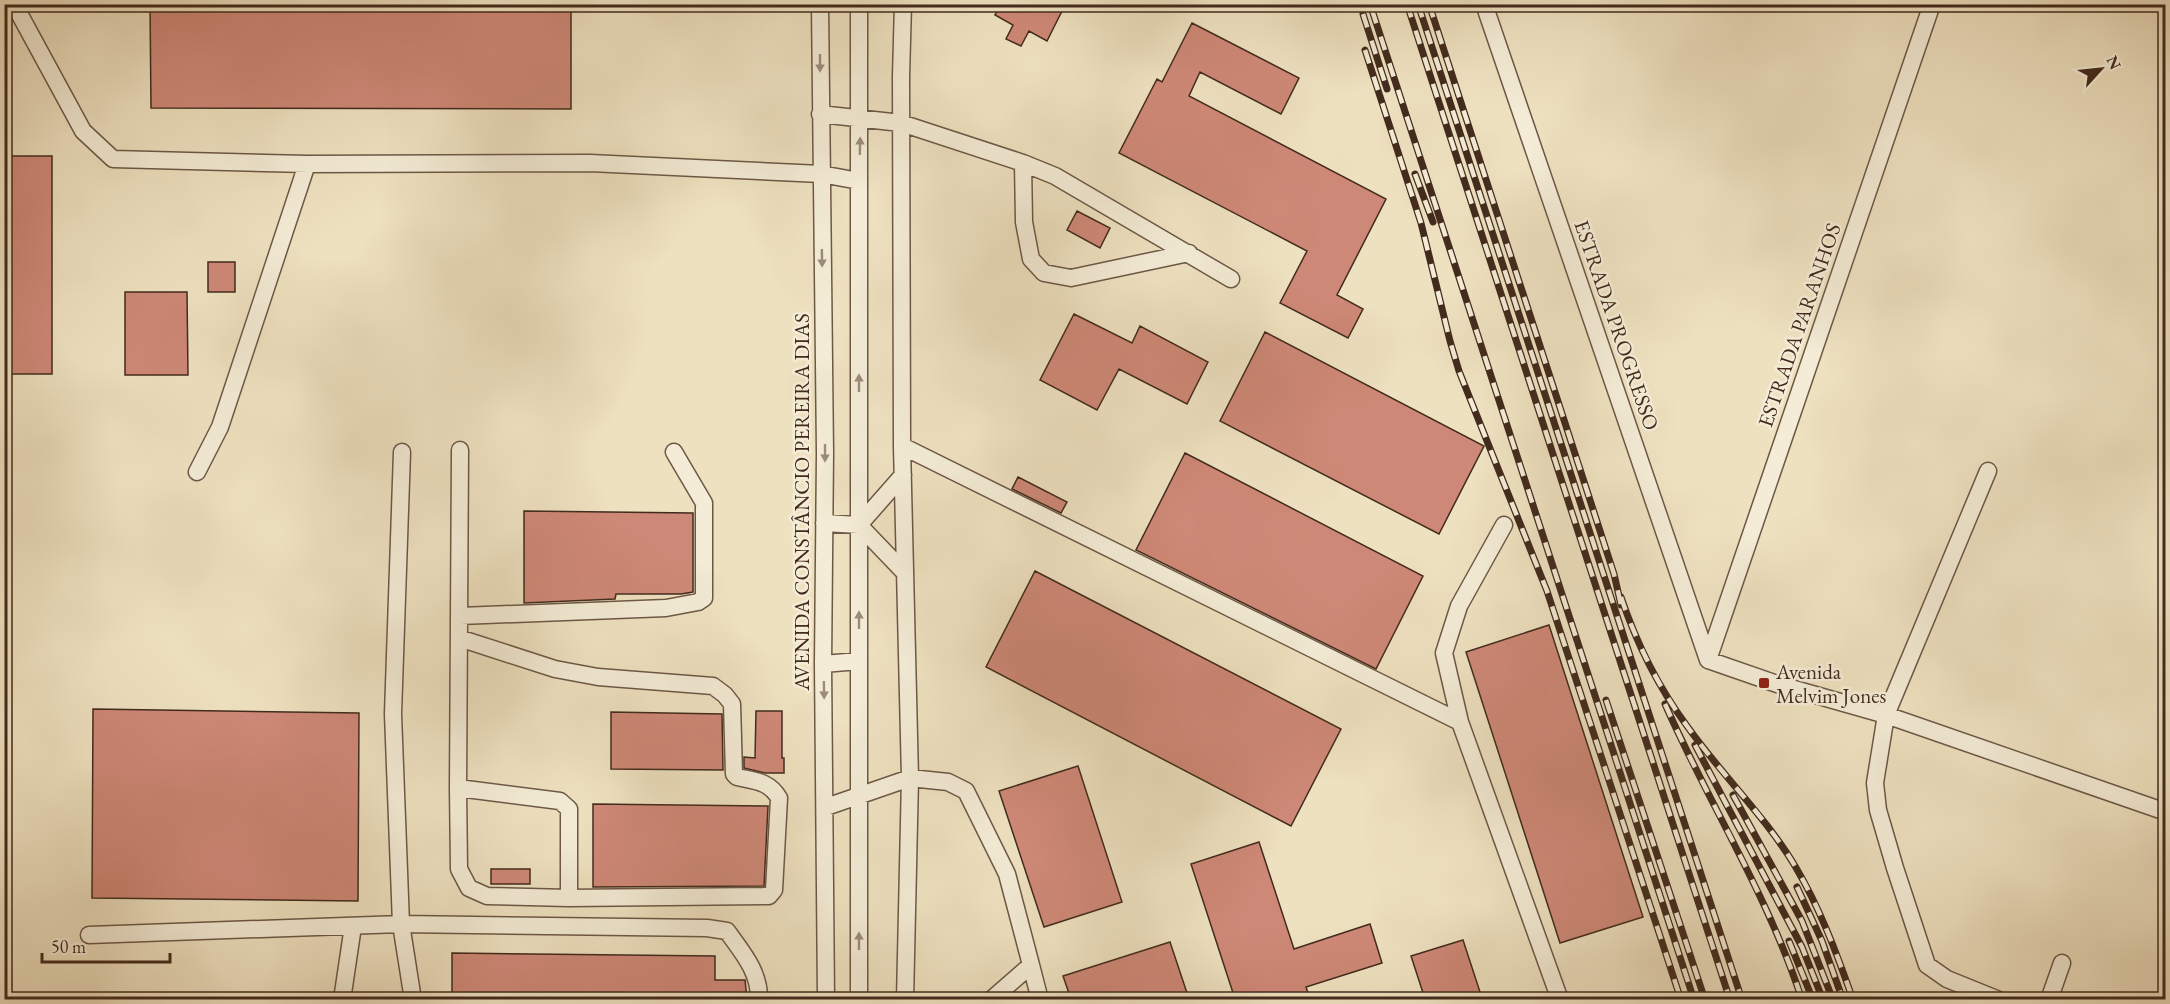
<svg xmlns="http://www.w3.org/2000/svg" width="2170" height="1004" font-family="'EB Garamond',serif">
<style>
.building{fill:#ce8877;stroke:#422b1d;stroke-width:1.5}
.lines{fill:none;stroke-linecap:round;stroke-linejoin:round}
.minor-casing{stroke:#6d5846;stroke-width:19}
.minor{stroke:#f4ecd6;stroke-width:16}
.rail-casing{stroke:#422b1d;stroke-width:7}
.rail{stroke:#f4ecd6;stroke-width:4.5;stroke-dasharray:14;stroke-linecap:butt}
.oneway{fill:#9b8c7a}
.poi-dot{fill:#8f2418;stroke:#f4ecd6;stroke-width:2}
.labels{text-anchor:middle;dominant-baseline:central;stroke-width:5;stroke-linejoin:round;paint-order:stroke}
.street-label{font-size:21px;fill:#422b1d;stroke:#f4ecd6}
.poi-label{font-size:21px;fill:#422b1d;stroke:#f4ecd6;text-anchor:start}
</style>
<rect width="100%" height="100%" fill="#eee1c0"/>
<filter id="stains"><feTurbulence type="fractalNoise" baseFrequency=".00333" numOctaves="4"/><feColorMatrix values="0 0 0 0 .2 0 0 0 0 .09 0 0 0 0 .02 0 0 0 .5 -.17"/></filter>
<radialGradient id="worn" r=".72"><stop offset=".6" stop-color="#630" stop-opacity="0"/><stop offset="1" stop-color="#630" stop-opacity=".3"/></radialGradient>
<path class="building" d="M150,4H571V109L151,108Z
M1001,4H1050L1062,11L1047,41L1029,31L1021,46L1006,39L1013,25L995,15Z
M1192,23L1299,78L1281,114L1200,72L1189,96L1386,199L1337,295L1363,309L1348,338L1280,303L1307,251L1119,153L1157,79L1162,82Z
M4,156H52V374H4Z
M1077,211L1110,228L1100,248L1067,230Z
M208,262H235V292H208Z
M125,292H187L188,375H125Z
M1074,314L1132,343L1140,326L1208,362L1187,404L1119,369L1097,410L1040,380Z
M1265,332L1484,446L1439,534L1220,421Z
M1185,453L1423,576L1376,669L1136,550Z
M1018,477L1067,502L1061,513L1012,489Z
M524,511L693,513V592L681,594H616L615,599L524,603Z
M1035,571L1341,729L1291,826L986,667Z
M1549,625L1643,917L1560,943L1466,652Z
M93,709L359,713L358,901L92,898Z
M756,711H782V758H784V773H765L744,768V757L755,758Z
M611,712L722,714L723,770L611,769Z
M1078,766L1122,902L1044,927L999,791Z
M593,804L768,806L764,886L593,887Z
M1259,842L1294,949L1370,924L1382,963L1306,987L1310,999H1235L1191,864Z
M491,869H530V884H491Z
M1463,940L1481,995L1469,999H1425L1411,956Z
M1170,942L1189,999H1071L1063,976Z
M452,953L715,956V980H745L747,999H452Z"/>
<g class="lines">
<g class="minor-casing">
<path id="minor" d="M14,4L83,131L113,159L307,164L590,163L821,174L859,181
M820,4L825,453L823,664L826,1000
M903,4L901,76L902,446L910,778L905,1000
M1484,4L1708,660
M820,114L901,123L1023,163L1055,176L1231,279
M1023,163L1024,222L1031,259L1044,273L1071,278L1189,253
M902,446L1460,722
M402,452L393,714L401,924L413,1000
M1988,471L1886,715L1875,783L1878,810L1895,868L1927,965L1947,979L1999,1000
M197,472L220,427L307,164
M824,523L859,525L905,573
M859,525L903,475
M1504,525L1459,606L1444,653L1460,722L1560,1000
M460,616L666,608L698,602L704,598V503L674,452
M459,638L555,669L598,677L713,686L725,695L732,704L734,774L737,777C755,781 769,781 779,798L774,890L769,896L569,898L487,896L469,888L459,869L458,788L460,450
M1708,660L1932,4
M1708,660L1780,685L1886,715L2166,812
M823,664L859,661
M458,788L560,801L569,809V898
M826,807L910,778L948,782L966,791L1007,874L1031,965L991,1000
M89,935L401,924L707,928L727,931C742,952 760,972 759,1000
M1031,965L1040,1000
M342,1000L353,926
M859,1000V4
M2049,1000L2062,963"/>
</g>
<use href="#minor" class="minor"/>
<g class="rail-casing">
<path id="rail" d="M1407,4L1730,1000
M1418,4L1742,1000
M1429,4L1614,574L1621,605
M1372,10L1694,1000
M1363,14L1387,89
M1365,50L1421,223L1450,341L1459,371L1547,591L1681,1000
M1415,174L1433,222
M1621,597C1636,642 1659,688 1687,726C1721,774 1765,816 1795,866C1820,908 1837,954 1853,1000
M1606,700L1705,1000
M1665,704C1709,804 1768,895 1802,1000
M1695,745L1802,947L1823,1000
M1733,795L1802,921L1833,1000
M1797,887L1822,941L1843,1000
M1789,941L1813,1000"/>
</g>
<use href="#rail" class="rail"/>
</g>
<defs><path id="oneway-solid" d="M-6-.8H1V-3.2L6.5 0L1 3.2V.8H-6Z" transform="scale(1.5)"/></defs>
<g class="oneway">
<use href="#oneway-solid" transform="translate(820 63) rotate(90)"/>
<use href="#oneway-solid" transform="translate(860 146) rotate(-89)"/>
<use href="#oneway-solid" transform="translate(822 258) rotate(89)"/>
<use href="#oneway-solid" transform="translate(859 383) rotate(-90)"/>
<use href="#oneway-solid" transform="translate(825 453) rotate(90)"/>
<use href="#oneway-solid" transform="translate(859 620) rotate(-90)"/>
<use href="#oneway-solid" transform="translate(824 690) rotate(89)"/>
<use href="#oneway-solid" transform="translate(859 941) rotate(-90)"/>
</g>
<rect class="poi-dot" x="1758" y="677" width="12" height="12" rx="3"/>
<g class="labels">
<g class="street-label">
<text transform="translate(1617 325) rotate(71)">ESTRADA PROGRESSO</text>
<text transform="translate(1799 325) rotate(-71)">ESTRADA PARANHOS</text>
<text transform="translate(801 502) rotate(-90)">AVENIDA CONSTÂNCIO PEREIRA DIAS</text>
</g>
<g class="poi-label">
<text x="1776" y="671">Avenida<tspan x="1776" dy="24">Melvim Jones</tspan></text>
</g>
</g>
<rect width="2170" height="1004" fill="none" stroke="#eee1c0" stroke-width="24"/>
<rect x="6" y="6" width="2158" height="992" fill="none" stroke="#422b1d" stroke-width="3"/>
<rect x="12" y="12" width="2146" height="980" fill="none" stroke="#422b1d" stroke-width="1.5"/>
<g transform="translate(2101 69) rotate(63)" stroke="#f4ecd6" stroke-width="4.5" paint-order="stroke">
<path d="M0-4.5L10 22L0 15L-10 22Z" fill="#422b1d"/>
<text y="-9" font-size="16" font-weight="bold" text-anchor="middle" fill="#422b1d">N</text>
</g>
<path d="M42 953v9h128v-9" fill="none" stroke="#422b1d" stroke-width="3"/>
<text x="51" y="953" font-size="18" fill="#422b1d" stroke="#f4ecd6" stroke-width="4.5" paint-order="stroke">50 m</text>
<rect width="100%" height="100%" filter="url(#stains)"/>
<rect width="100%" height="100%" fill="url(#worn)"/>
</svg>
